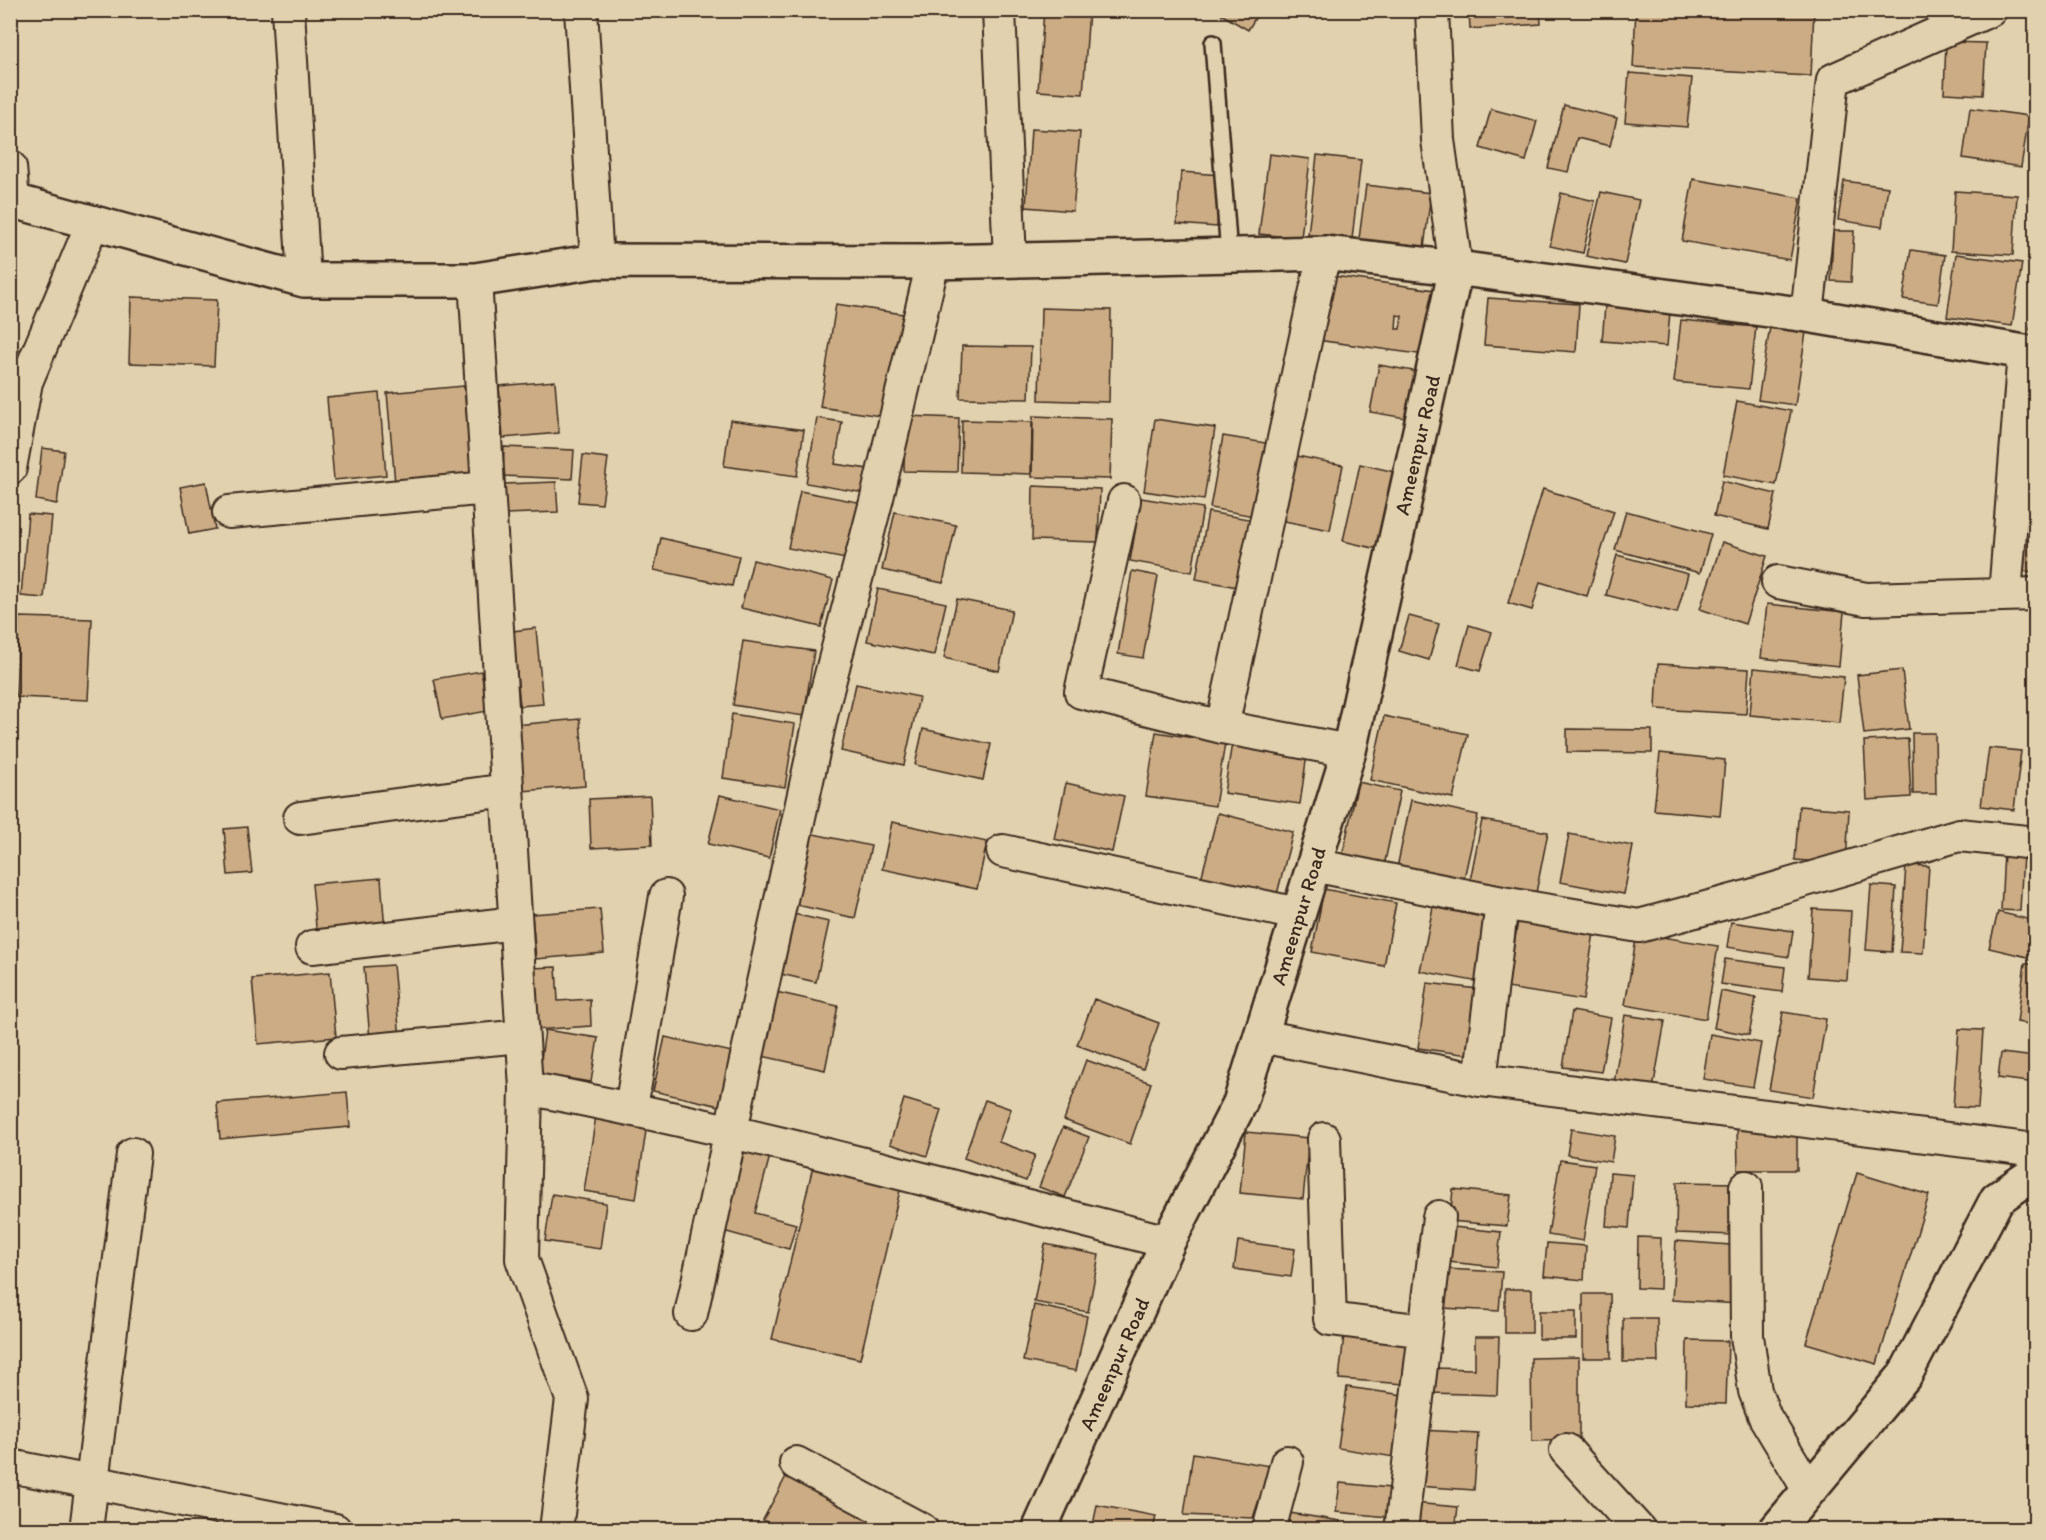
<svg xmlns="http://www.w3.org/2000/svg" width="2046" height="1540" font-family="Itim,sans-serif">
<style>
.building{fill:#ccac84;stroke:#3b2a1e;stroke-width:1.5;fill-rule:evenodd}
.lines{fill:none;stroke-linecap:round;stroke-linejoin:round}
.lane-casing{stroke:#3b2a1e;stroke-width:20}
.street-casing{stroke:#3b2a1e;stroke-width:36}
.secondary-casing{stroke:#3b2a1e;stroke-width:38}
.lane{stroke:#e2d1ae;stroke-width:15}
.street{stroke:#e2d1ae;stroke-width:32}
.secondary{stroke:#e2d1ae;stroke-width:33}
.labels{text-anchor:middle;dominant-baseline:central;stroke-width:6;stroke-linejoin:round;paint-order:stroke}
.street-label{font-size:21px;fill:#3b2a1e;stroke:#e2d1ae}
</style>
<rect width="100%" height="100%" fill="#e2d1ae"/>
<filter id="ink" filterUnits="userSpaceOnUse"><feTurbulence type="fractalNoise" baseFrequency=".0167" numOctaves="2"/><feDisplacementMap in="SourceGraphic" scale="12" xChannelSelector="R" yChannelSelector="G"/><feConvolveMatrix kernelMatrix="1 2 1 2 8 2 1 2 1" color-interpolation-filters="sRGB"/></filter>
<g filter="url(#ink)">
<path class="building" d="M1044,10H1089L1083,94L1038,91Z
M1214,10H1260L1248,30Z
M1469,10H1540L1541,24L1470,29Z
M1636,10H1814L1811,76L1633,67Z
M1946,42L1986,43L1983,95L1944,93Z
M1629,73L1692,78L1687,127L1625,122Z
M1564,105L1617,118L1610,146L1577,138L1568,172L1548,168Z
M1970,108L2029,116L2021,167L1963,158Z
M1491,109L1537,121L1526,161L1480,148Z
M2035,119H2036V183L2031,182Z
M1031,129L1080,132L1073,211L1026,207Z
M1269,154L1310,159L1301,238L1259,234Z
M1317,155L1361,160L1352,239L1308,235Z
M1181,172L1221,175L1217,227L1177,224Z
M1693,179L1801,198L1790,260L1682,241Z
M1844,181L1888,187L1882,227L1838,220Z
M1366,185L1431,193L1424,248L1359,239Z
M1955,191L2017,195L2013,255L1951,251Z
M1601,192L1639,200L1625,264L1586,256Z
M1561,193L1595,201L1583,253L1550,246Z
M1833,231H1854L1851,282L1831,281Z
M1911,250L1945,255L1938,304L1903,299Z
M1956,254L2022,263L2012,326L1947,317Z
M1326,275L1435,290L1425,355L1317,340ZM1397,315L1402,316L1400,329H1396Z
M2036,292V331L2030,330Z
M131,297L217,300L214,366L129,363Z
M1488,298L1579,304L1576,352L1484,345Z
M836,304L903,314L887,417L820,407Z
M1605,306L1670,312L1667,346L1602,341Z
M1041,308L1111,310L1109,402L1039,400Z
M1681,320L1756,327L1749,389L1674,382Z
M1770,327L1806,332L1795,405L1758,400Z
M962,346L1031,347L1029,399L960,398Z
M10,348L21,350L10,391Z
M1379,365L1425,373L1417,420L1370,412Z
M555,381L559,433L503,438L499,386Z
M464,386L472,477L395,483L387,393Z
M379,393L386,475L334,480L327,398Z
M1737,401L1791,411L1776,485L1723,475Z
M2036,412V489H2029Z
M905,416L959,418L957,472L904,471Z
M1033,416L1112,419L1110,479L1032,477Z
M817,418L842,422L835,464L868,469L864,493L806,483Z
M1155,419L1215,428L1204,500L1144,491Z
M730,420L804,430L797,476L724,466Z
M962,420L1032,422L1031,474L961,472Z
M1223,436L1272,444L1259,517L1210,508Z
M504,447L574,450L572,479L503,476Z
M42,448L64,451L57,504L36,500Z
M583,455L608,458L602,504L578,502Z
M1292,455L1343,465L1330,530L1279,520Z
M1360,464L1404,474L1386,551L1343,541Z
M1722,481L1776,494L1768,529L1714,516Z
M206,482L215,529L189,534L180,487Z
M556,482L558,512L505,514L504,484Z
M1033,486L1100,489L1098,542L1032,540Z
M1543,489L1614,511L1587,596L1540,582L1532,610L1508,603Z
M800,491L868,504L856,561L788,548Z
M1141,498L1203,508L1192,572L1130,561Z
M2029,508L2036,509V572L2024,571Z
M1626,511L1711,534L1700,573L1615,550Z
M895,512L956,525L943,583L882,570Z
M1208,512L1254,520L1242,588L1196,579Z
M28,514L52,516L44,598L21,596Z
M661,538L739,556L732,586L654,570Z
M1722,542L1767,556L1745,624L1700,609Z
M1617,555L1688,574L1677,613L1606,595Z
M753,560L833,580L821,627L741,608Z
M1132,571L1158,576L1143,658L1118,654Z
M878,589L946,603L934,655L867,641Z
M957,599L1012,610L999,671L944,658Z
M1767,604L1844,612L1839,666L1761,658Z
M1409,616L1439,624L1429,660L1399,651Z
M19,617L92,619L88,700L16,697Z
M1469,625L1492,632L1480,671L1458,665Z
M536,628L543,704L520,706L513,631Z
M743,641L814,651L804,716L733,705Z
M1658,664L1749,669L1746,714L1656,709Z
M1754,668L1844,677L1839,723L1750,715Z
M1902,670L1909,729L1864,734L1857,675Z
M481,671L488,711L442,719L434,679Z
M856,684L919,697L904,765L841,751Z
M732,714L795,724L785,787L723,778Z
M1384,716L1468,734L1453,798L1370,780Z
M580,719L585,786L522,791L515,725Z
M923,729L991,744L983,780L915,765Z
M1567,729L1652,730V753L1567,752Z
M1156,732L1225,743L1215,806L1146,796Z
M1912,733H1935L1936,794H1913Z
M1908,739L1911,797L1867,800L1864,741Z
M1232,743L1307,754L1300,804L1224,793Z
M1989,748L2021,751L2014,810L1981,806Z
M1660,753L1725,760L1720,816L1654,810Z
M1358,782L1400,791L1384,866L1342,857Z
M1066,783L1124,796L1112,852L1054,839Z
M720,795L780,809L769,858L708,844Z
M650,796L652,845L591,848L589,799Z
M1411,800L1478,815L1463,883L1397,868Z
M1799,806L1849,810L1846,864L1795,860Z
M1218,813L1293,832L1276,898L1201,879Z
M1482,820L1548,832L1535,898L1469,886Z
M892,822L987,842L977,889L882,869Z
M247,827L252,873L228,875L224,829Z
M804,832L871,846L855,918L788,903Z
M1569,834L1633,846L1624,894L1560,882Z
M2004,852L2023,853L2020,911L2001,910Z
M1906,865L1929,866L1923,953L1900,952Z
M381,878L385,931L317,937L312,884Z
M1871,885L1896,887L1892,952L1866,950Z
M1324,889L1396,903L1384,966L1312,952Z
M1433,907L1497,920L1484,983L1420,971Z
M600,909L604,953L536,959L532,914Z
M1813,909L1851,911L1847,980L1808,977Z
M1998,912L2036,921V959L1989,948Z
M789,913L829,922L816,982L776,973Z
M1518,921L1594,933L1583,1000L1507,988Z
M1731,922L1793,931L1789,957L1727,947Z
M1637,933L1718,946L1706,1019L1625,1005Z
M1725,959L1785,967L1782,992L1721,984Z
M2025,963L2036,965V1025L2017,1022Z
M393,965L400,1038L370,1040L364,967Z
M556,967L558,1001L590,999L591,1026L534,1030L530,968Z
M330,972L336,1037L258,1044L252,979Z
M1427,983L1478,989L1469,1055L1418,1048Z
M1721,991L1756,998L1749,1035L1714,1028Z
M776,992L838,1006L825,1070L762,1056Z
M1094,999L1159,1023L1143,1069L1077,1045Z
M1572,1011L1611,1018L1601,1072L1563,1067Z
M1783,1012L1826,1019L1813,1097L1769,1090Z
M1625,1015L1665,1021L1653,1089L1614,1083Z
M1959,1029L1983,1030L1978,1108L1953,1107Z
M545,1030L598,1038L591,1082L539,1074Z
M1710,1034L1761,1043L1753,1087L1703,1079Z
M665,1037L741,1054L729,1108L653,1091Z
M2001,1053L2036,1057V1083L1998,1078Z
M1086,1060L1151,1083L1130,1144L1064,1120Z
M347,1092L350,1127L220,1139L217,1103Z
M904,1099L941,1110L927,1156L890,1144Z
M985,1100L1011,1109L999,1142L1035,1155L1026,1181L964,1158Z
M596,1116L647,1124L636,1199L584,1191Z
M1797,1124V1170H1738L1737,1125Z
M1063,1127L1089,1137L1065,1197L1039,1187Z
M1571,1129L1615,1136L1611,1162L1567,1155Z
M1246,1132L1309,1138L1303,1199L1240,1193Z
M747,1142L772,1148L755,1213L796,1224L789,1249L723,1231Z
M1560,1160L1595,1165L1583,1241L1548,1235Z
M814,1162L902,1182L860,1359L772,1339Z
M1610,1173L1633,1175L1629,1228L1606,1226Z
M1857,1173L1929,1195L1877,1364L1806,1343Z
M1677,1182L1736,1183L1735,1235L1676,1233Z
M1453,1189L1511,1195L1507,1226L1450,1221Z
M552,1194L606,1203L600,1249L545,1241Z
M1453,1227L1501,1232L1497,1267L1449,1262Z
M1638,1237L1661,1238L1660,1289L1637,1288Z
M1238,1241L1295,1249L1291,1277L1234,1269Z
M1676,1241L1744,1246L1740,1304L1672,1300Z
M1547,1243L1586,1246L1584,1280L1544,1276Z
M1045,1244L1099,1255L1088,1312L1034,1302Z
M1445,1269L1502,1272L1499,1311L1442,1308Z
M1505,1289H1532V1333H1505Z
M1583,1294H1610L1611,1358H1583Z
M1034,1305L1087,1316L1076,1371L1023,1361Z
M1539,1311H1576V1339H1539Z
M1623,1318H1657L1658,1362H1623Z
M1344,1335L1408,1341L1404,1384L1339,1379Z
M1475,1337H1499L1497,1395L1431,1393L1432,1368L1475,1369Z
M1687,1340L1728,1341L1726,1404L1686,1403Z
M1579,1357V1440L1532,1441L1531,1358Z
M1347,1387L1410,1396L1400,1458L1338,1448Z
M1419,1430L1478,1433L1474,1490L1416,1486Z
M1193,1453L1270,1466L1253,1518L1184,1515Z
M790,1469L905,1530H781L763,1520Z
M1340,1483L1390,1488L1388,1517L1336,1512Z
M1413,1503L1458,1507L1455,1530H1410Z
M1097,1505L1156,1516L1153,1530H1092Z
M1283,1512L1340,1521L1339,1530H1280Z"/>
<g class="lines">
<g class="lane-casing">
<path id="lane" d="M1213,43L1229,255"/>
</g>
<g class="street-casing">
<path id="street" d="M288,10L304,280
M581,10L597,261
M999,10L1010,260
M1432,10L1438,140L1456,268
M10,167L13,200
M475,280L526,1088L522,1259L572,1399L556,1530
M1807,315L1833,80L1990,10
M10,468L26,382L93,222
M1124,501L1081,692L1222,727L1349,751
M229,512L488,488
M1778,582L1866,599L2036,594
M2005,595L2024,352
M1222,727L1324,253
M300,818L507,790
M1003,851L1298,914
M1313,865L1502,903L1639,926L1747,897L1959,835L2036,843
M1502,903L1480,1080L2036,1150
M312,947L515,923
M1261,1036L1480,1080
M341,1053L522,1036
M526,1088C742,1129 955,1188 1168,1242
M631,1108L666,896
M1324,1139L1330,1319L1425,1331
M1746,1187L1747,1336L1755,1391L1765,1417L1809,1490
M691,1314L824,702L877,498L933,262
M1566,1450L1639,1530
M796,1463L922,1530
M10,1466L335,1530
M86,1530L133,1154
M1269,1530L1287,1462
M1401,1530L1439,1217"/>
</g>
<g class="secondary-casing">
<path id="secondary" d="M10,200L304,280H475L597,261L933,262L1324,253L1456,268L1807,315L2036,354
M1039,1530L1168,1242L1240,1103L1349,751L1456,268
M1776,1530L1905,1375L1997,1199L2036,1172"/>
</g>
<use href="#lane" class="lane"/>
<use href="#street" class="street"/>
<use href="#secondary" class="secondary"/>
</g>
</g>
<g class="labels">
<g class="street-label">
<text transform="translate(1417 445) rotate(-77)">Ameenpur Road</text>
<text transform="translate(1298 916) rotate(-73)">Ameenpur Road</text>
<text transform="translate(1114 1364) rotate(-66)">Ameenpur Road</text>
</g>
</g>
<rect width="2046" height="1540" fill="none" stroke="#e2d1ae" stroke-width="36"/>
<rect x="18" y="18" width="2010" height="1504" fill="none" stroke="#3b2a1e" stroke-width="2" filter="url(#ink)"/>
</svg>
